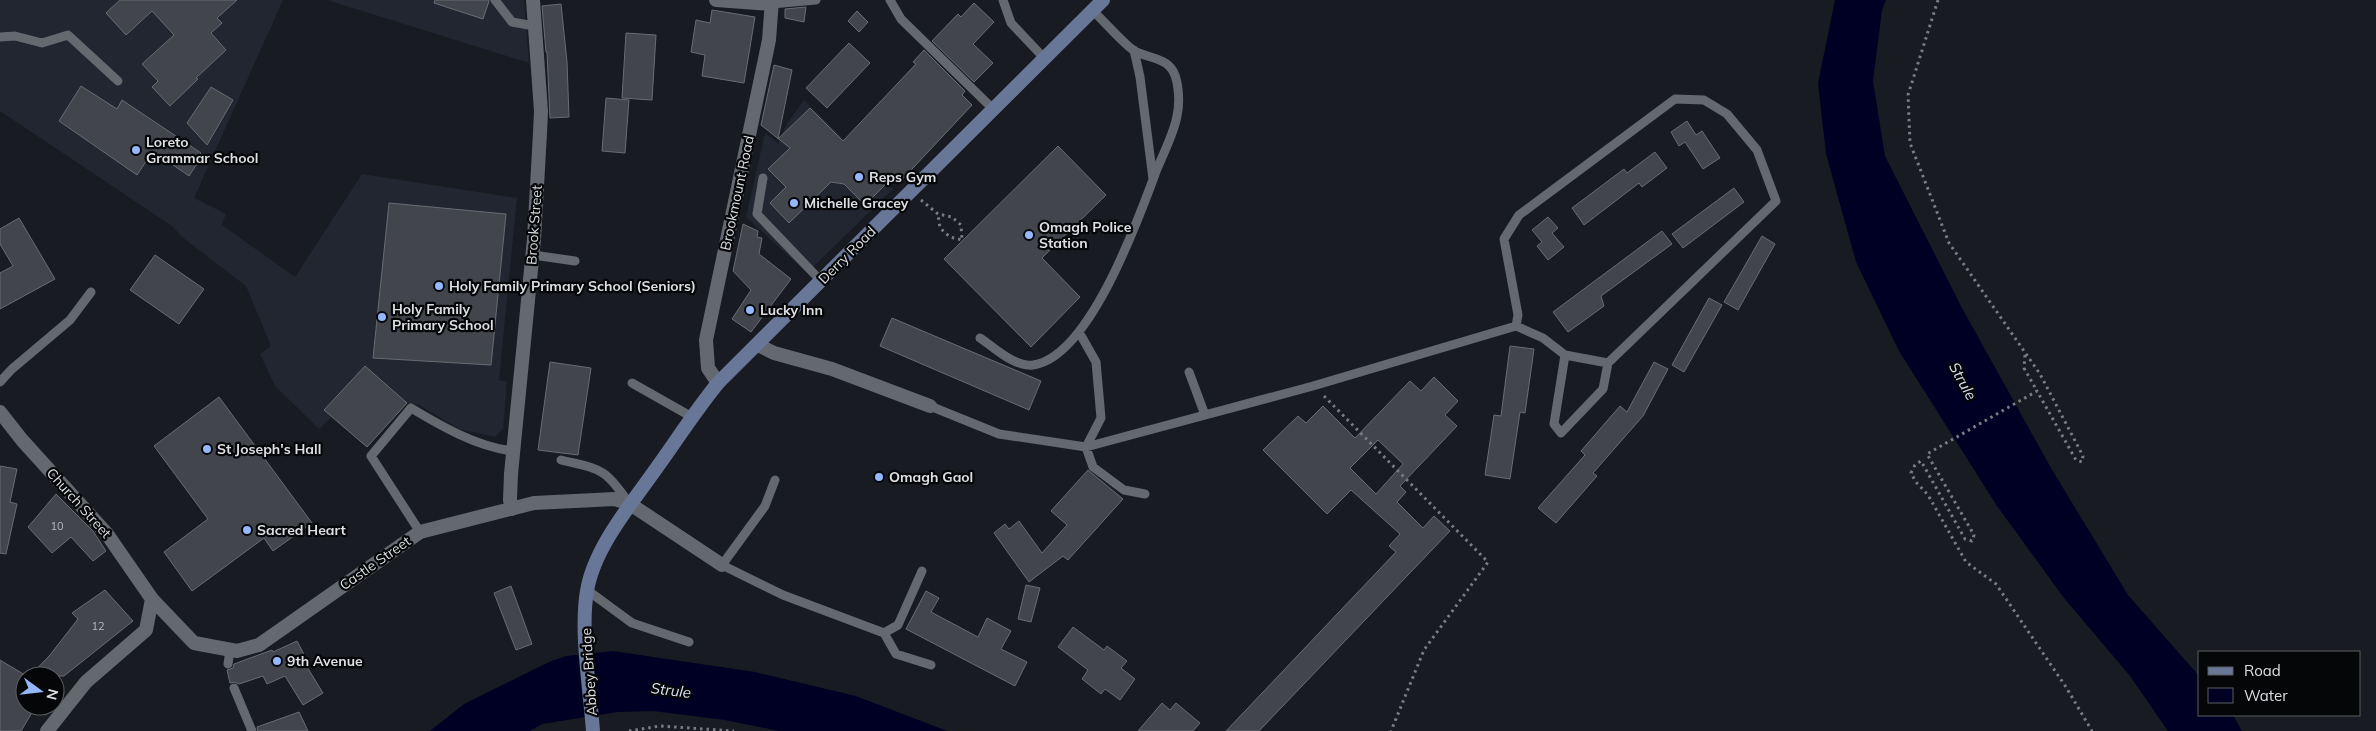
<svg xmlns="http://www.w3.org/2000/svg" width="2376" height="731" font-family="Mulish,sans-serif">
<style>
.built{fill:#212631}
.water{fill:#000024}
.building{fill:#42454c;stroke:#686c73;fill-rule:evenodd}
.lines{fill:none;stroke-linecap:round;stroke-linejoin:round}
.path{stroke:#797c81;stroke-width:3;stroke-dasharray:2.5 4;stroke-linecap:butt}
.service{stroke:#64686f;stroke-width:9}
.minor{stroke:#64686f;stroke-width:14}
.tertiary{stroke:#64686f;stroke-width:14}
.secondary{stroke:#687798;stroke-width:14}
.poi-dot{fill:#94b7fd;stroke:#050608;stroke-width:2}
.labels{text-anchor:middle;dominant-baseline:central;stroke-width:4.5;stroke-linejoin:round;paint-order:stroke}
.number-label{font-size:11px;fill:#b6b8bd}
.poi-label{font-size:14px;font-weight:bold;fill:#dddfe3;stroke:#050608;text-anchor:start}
.street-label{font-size:14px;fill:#dddfe3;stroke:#050608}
.water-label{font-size:15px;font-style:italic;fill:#dbe3f3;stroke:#050608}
</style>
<rect width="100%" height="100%" fill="#181b21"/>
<path class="built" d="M0,0H283L194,198L226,214L222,225L295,277L362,174L517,198L499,380L507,382L503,429L495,437L459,429L419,405L407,403L367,447L332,417L319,429L275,386L260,354L271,346L246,286L182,237L172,226L0,111Z
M327,0H524L529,63Z
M804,100L893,189L807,273L746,217L765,133L779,144V139L788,122Z"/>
<path class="water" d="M1835,0H1886L1882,10L1873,81L1885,156L1962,308L2051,468L2128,595L2200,677V715H2233L2242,731H2168L2130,676L2064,598L1997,506L1899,351L1856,262L1826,154L1818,83Z
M613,651L755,672L856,696L947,731H779L725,720L653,711L618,712L542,724L530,731H430L464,704L549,662L566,656Z"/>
<path class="building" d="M120,0H237L217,18L222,23L211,33L226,50L196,78L198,79L170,106L152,87L158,81L142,64L174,35L152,11L126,35L106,13Z
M435,0H489V1L483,19L434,3Z
M974,3L994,22L973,44L993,63L974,82L932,41L958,14L961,17Z
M561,4L567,62L569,117L550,118L547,52H546L542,6Z
M806,7L804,22L785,18V9Z
M712,10L755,17L744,83L702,76L705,55L691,52L696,20L710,23Z
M857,11L868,22L859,32L848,21Z
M626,33L656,35L652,100L622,98Z
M849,43L870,63L827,108L806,88Z
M924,50L965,91L962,95L972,105L898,184L892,178L865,205L844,184L831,182L789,223L770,203L786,187L768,169L790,148L761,125L774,65L792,70L778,139L810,108L843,141L916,64L913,62Z
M81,86L117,109L122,100L201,153L198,158L200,159L189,176L153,151L137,175L59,121Z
M211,87L233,100L207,145L187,123Z
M606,98L629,100L625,153L602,151Z
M1687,121L1696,135L1702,131L1720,158L1703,169L1685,142L1679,146L1671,132Z
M1058,146L1106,195L1042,258L1080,297L1031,347L944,259Z
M1655,152L1667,168L1642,187L1639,183L1584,225L1572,208L1624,169L1627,173Z
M1734,188L1744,202L1683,248L1672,234Z
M389,203L506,214L491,365L373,358Z
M1548,217L1558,228L1552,233L1564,247L1548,260L1537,246L1542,242L1532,230Z
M19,218L55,279L0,309V273L13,266L0,244V229Z
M743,224L758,231L757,237L762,238L759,254L791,279L751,332L732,319L751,290L733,271Z
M1662,231L1672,244L1601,296L1604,306L1568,332L1553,312Z
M1762,236L1775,244L1738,310L1724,302Z
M155,255L204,289L179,324L130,290Z
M1709,298L1722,305L1684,372L1672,365Z
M892,318L1041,381L1029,410L880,346Z
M1510,346L1534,349L1525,413L1520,412L1510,479L1485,475L1494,415L1501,416Z
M550,362L591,368L578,455L538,450Z
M1654,362L1668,369L1643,416L1593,473L1597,476L1556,523L1538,508L1585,455L1581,451L1620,406L1627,412Z
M365,366L407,403L367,447L324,410Z
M1434,377L1458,401L1445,415L1457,426L1400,486L1406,492L1397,502L1423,528L1434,516L1450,531L1259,731H1226L1396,552L1389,546L1400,534L1351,490L1327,514L1263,450L1298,416L1306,423L1323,406L1355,438L1410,381L1421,391ZM1378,440L1403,464L1376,494L1350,468Z
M219,397L312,523L273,551L264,538L192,591L164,552L208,519L154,446Z
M0,466L17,469L10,502L17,504L6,554L0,553Z
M1088,470L1123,499L1068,560L1063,556L1029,582L994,533L1005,524L1009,529L1019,521L1042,553L1067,525L1051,511Z
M56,494L93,531L106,551L93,561L71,537L52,553L28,527Z
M1026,585L1040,588L1031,622L1018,619Z
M511,586L532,644L516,650L494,593Z
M105,590L133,621L64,676H30L50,655L78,619L72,613Z
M926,591L939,598L931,612L978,637L987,618L1011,631L1001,649L1027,662L1015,686L906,629Z
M1073,627L1104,650L1107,646L1127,661L1121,668L1135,679L1120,700L1105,689L1101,694L1082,679L1088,670L1058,647Z
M297,641L307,660L304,662L323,693L303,705L285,676L267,684L263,676L239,684L234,682L230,683L227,670L233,668L234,664L272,650L273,652Z
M0,660L25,675V706H36L21,731H0Z
M1162,703L1170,710L1176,703L1200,723L1193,731H1138Z
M299,712L308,731H258L257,727Z"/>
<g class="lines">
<path class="path" d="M1938,0L1908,95L1910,143L1949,243L2040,374L2083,456L2082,462L2076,460L2037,391L1927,454L1974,535L1972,541L1965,539L1921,461L1915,465L1911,473L1916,482L1928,495L1966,562L1996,584L2066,687L2092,731
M921,200L938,214L952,217L961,225L962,240L950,237L940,228L938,214
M2025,355L2024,368L2037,391
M1324,396L1488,562L1424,650L1391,731
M629,731L660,726L734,731"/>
<path class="service" d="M495,0L512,22L534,26
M890,0L901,19L993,109
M1003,0L1011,23L1044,58
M772,4L816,0
M0,37L15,36L42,43L68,35L118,81
M1134,50L1140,77L1153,179
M763,178L757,214L821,281
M533,255L575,261
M1079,332L1096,362L1101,418L1086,447L1093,467L1124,490L1145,494
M980,338C995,348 1014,367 1033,365C1090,357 1139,217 1157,169C1164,152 1174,133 1177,116C1180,103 1179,82 1173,71C1165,57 1145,58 1133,50C1119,39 1106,23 1092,10
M1565,355L1554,424L1561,433L1603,389L1608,363
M1189,372L1205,415
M0,382L12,369L70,320L91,292
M632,383L692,417
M930,406L999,434L1086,447L1313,386L1516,326L1543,338L1565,355L1608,363L1776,201L1757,150L1727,114L1704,100L1675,99L1519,215L1504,239L1518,315L1516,326
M561,460C602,470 604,467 629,503
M775,480L765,506L722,565L783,595L884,633L896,654L931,665
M420,532L371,456L411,408C441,426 477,447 513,451
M587,590L632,623L689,642
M884,633L898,625L922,571
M228,664L230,650
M234,688L252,731"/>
<path class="minor" d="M716,0L772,4
M758,345L774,353L832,369L930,406
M630,504L722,565"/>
<path class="tertiary" d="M718,383L708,368L706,340L769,40L772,0
M0,412L22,440L107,534L152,599L194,643L237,651L259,645L420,532L534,503L615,499L630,504
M512,509L510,500L511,474L534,239L540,133L541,111L533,0
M47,731L86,682L146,630L152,599"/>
<path class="secondary" d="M593,731C590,690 580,630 587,591C594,547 633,502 658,466C678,438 696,410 718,383L1103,0"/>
</g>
<g class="poi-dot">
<circle cx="136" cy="150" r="5"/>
<circle cx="859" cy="177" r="5"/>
<circle cx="794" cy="203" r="5"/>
<circle cx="1029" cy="235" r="5"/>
<circle cx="439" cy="286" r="5"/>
<circle cx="750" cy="310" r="5"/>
<circle cx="382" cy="317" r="5"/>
<circle cx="207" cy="449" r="5"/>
<circle cx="879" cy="477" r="5"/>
<circle cx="247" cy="530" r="5"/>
<circle cx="277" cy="661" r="5"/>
</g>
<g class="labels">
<g class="number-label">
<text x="57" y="526">10</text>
<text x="98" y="626">12</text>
</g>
<g class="poi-label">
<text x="146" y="142">Loreto<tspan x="146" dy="16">Grammar School</tspan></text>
<text x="869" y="177">Reps Gym</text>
<text x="804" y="203">Michelle Gracey</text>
<text x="1039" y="227">Omagh Police<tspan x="1039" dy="16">Station</tspan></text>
<text x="449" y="286">Holy Family Primary School (Seniors)</text>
<text x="392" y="309">Holy Family<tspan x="392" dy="16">Primary School</tspan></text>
<text x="760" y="310">Lucky Inn</text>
<text x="217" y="449">St Joseph's Hall</text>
<text x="889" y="477">Omagh Gaol</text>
<text x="257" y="530">Sacred Heart</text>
<text x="287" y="661">9th Avenue</text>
</g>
<g class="street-label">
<text transform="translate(737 193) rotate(-78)">Brookmount Road</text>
<text transform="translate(534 225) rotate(-86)">Brook Street</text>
<text transform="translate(847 255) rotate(-45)">Derry Road</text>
<text transform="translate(79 503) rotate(48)">Church Street</text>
<text transform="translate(375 563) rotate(-35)">Castle Street</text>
<text transform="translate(589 672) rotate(-94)">Abbey Bridge</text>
</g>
<g class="water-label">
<text transform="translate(1963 381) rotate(61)">Strule</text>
<text transform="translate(671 690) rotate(7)">Strule</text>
</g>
</g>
<rect x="2198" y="651" width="162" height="65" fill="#050608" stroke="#5b5d60"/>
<rect x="2208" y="667" width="25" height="8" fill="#687798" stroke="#5b5d60"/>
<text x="2244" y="676" font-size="15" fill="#dddfe3">Road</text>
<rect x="2208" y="688" width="25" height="15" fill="#000024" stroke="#5b5d60"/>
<text x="2244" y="701" font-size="15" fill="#dddfe3">Water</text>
<g transform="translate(40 691) rotate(105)"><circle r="24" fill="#050608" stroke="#5b5d60"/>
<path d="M0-4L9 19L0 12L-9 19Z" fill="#94b7fd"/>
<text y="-8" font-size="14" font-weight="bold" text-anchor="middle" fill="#dddfe3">N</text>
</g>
</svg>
